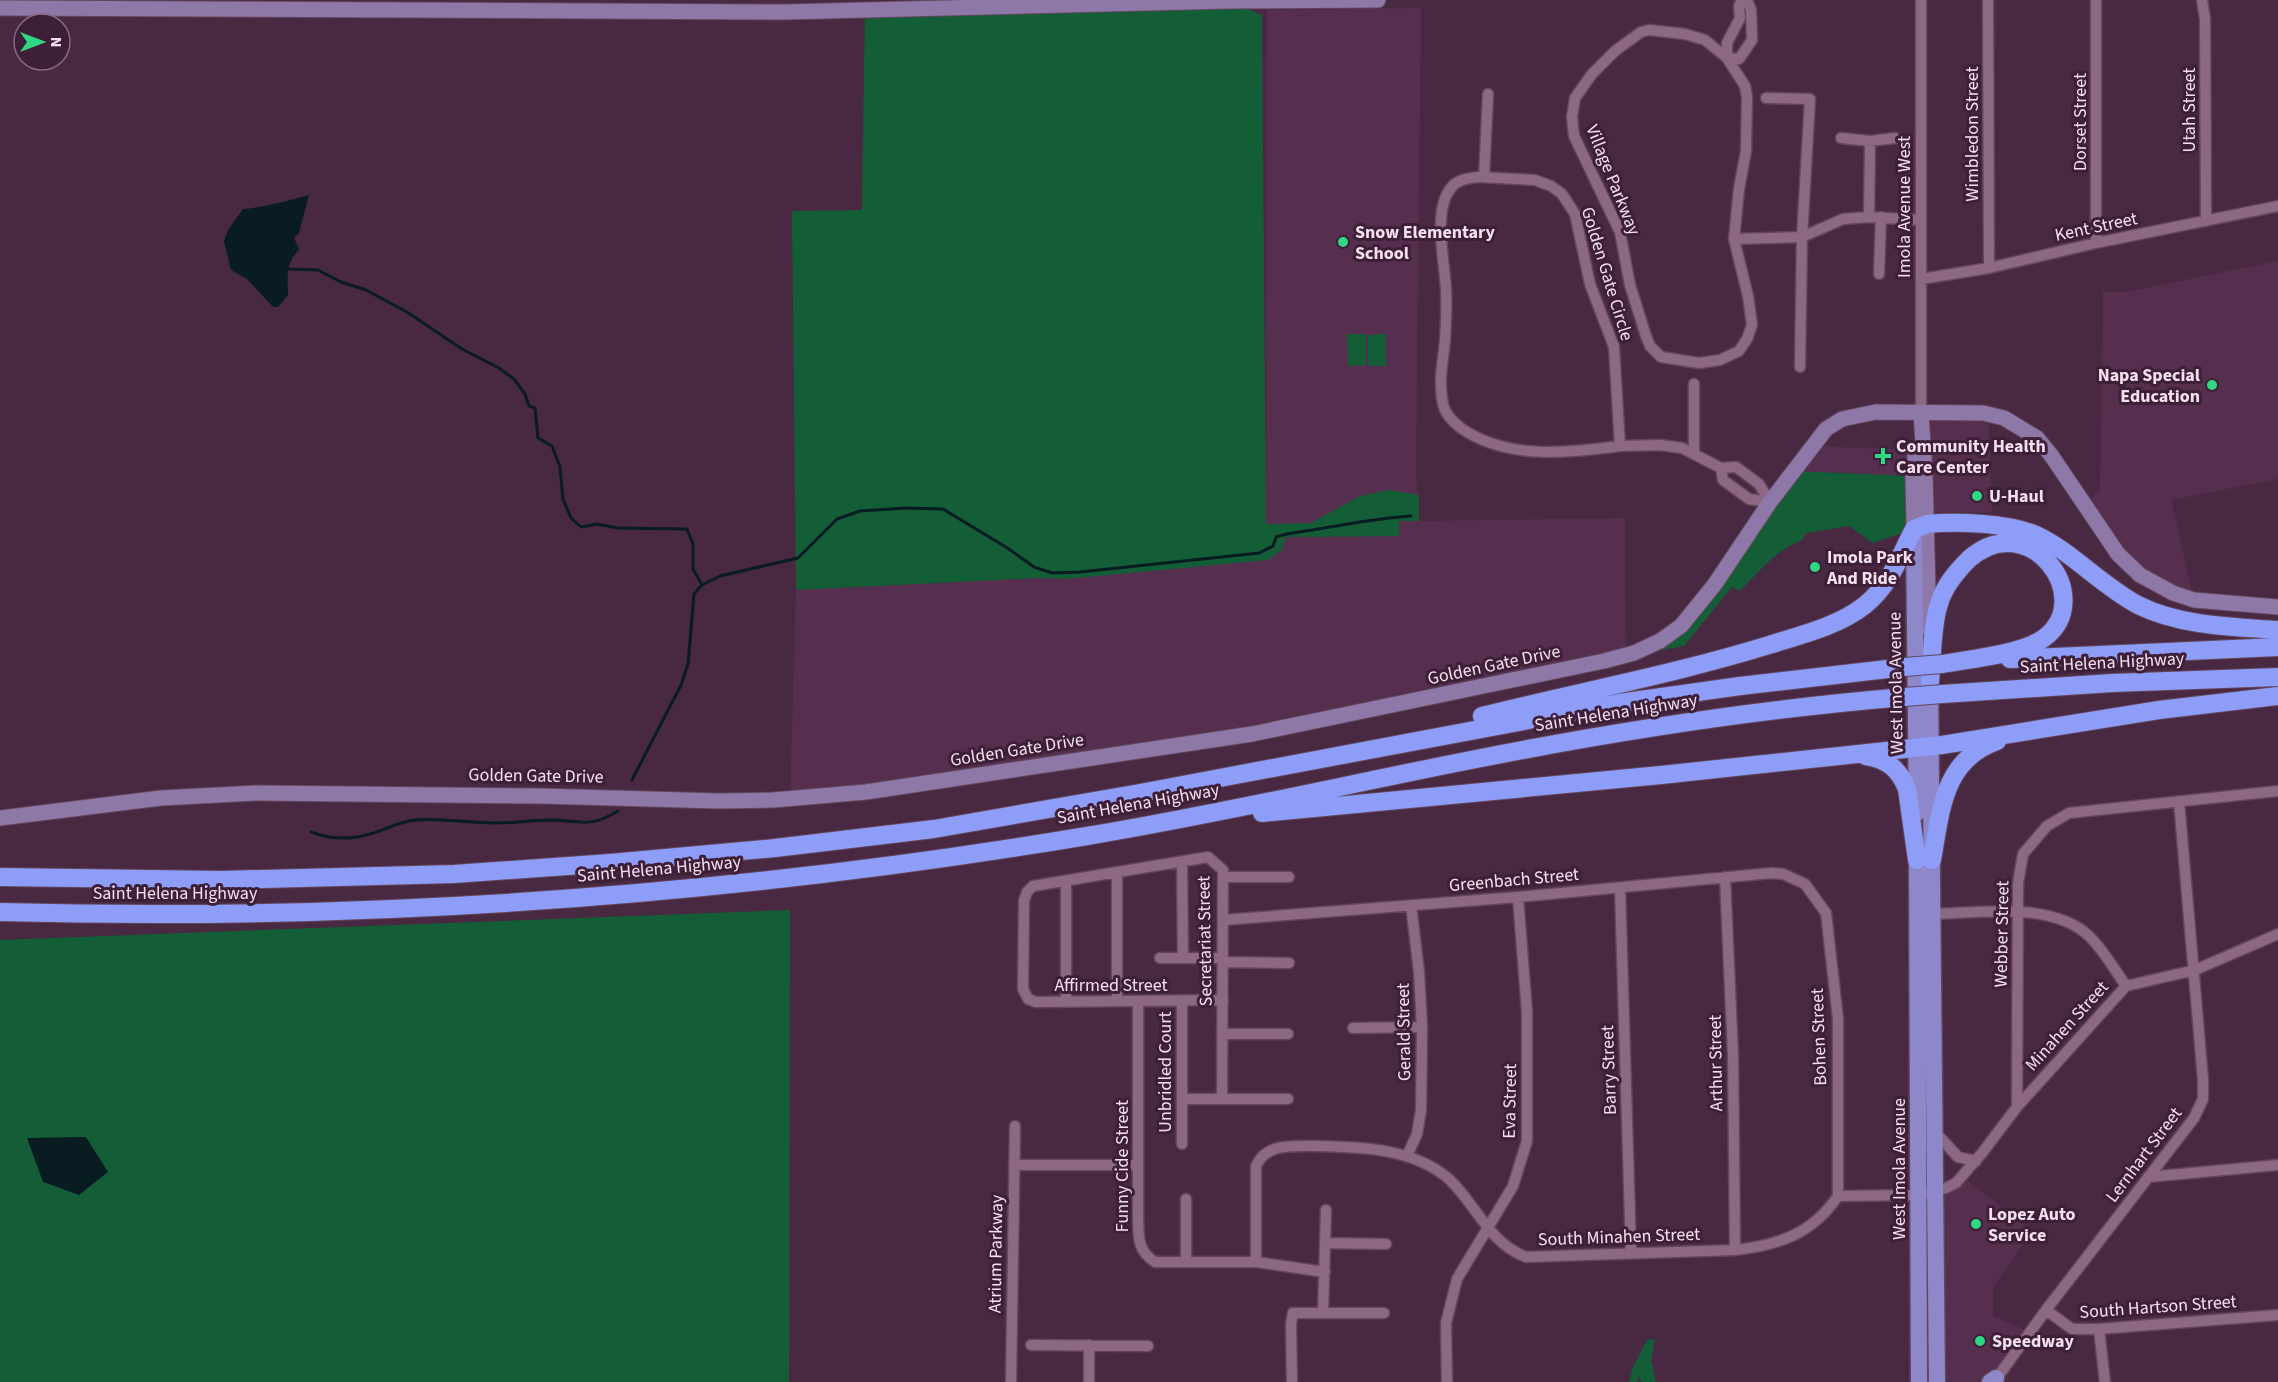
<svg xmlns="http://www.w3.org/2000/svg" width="2278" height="1382" font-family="'Source Sans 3',sans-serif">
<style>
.built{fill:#552f4d}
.green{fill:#145e37}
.water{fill:#091c21}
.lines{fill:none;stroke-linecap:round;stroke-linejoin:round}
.stream{stroke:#091c21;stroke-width:3}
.street-casing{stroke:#62465c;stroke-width:13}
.secondary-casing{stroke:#62465c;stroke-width:17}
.primary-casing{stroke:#62465c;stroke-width:19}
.highway-casing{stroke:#62465c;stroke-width:20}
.street{stroke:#8d6884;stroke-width:10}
.secondary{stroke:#8d78a7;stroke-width:15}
.primary{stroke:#8e88ca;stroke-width:16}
.highway{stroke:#8e9df8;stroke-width:18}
.highway-bridge-casing{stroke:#62465c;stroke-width:20;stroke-linecap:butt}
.highway-bridge{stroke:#8e9df8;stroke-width:18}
.poi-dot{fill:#2fd883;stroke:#3e1f38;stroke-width:2}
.labels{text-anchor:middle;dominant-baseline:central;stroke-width:6;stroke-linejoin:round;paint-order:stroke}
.street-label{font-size:18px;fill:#f5e0ef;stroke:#3e1f38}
.poi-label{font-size:18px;font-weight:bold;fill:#f5e0ef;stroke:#3e1f38;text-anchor:start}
</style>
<rect width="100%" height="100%" fill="#492942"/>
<path class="built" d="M1421,8L1416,473L1419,521L1625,518L1626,655L1317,722L790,799L796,590L1040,578L1066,579L1286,537L1398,536L1266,524L1267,10Z
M2278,261V479L2171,500L2194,600L2140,575L2084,505L2100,490L2103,292H2126Z
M1921,413L1988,414L1992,512L1926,513Z
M1812,446L1916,450L1913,476L1793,471Z
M1962,1176L2032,1231L1993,1288V1316L2030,1332L1990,1382H1950L1937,1373L1936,1191Z"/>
<path class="green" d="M1228,1L1262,15L1266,524L1311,523L1360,496L1389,490L1419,495V521H1399V536L1286,537L1282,550L1268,560L1066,579L1040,578L796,590L792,211L862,210L865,9Z
M1347,334H1366V365L1348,366Z
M1386,334V366H1368V335Z
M1793,471L1913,476L1914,529L1873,543L1849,526L1806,533L1802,540C1777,549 1758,573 1740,591L1732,587L1684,646L1604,661L1681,626Z
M790,910L789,1382H0V940Z
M1655,1339L1651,1361L1656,1382H1642L1639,1376L1637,1382H1629L1633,1367L1647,1340Z"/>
<path class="water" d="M309,195L299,233L294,238L299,249C296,254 292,257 291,261C286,272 288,283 288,295L278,307H273L247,279L231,270L224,241L228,230L243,209C266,207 287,201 309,195Z
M86,1137L108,1172L79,1195L43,1182L27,1138Z"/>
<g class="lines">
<path class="stream" d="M288,269L318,270L341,282L366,290L407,312L462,349L499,368L514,379L525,394L529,406L535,408L538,438L552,446L560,467L563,499L571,518L581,527L597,524L618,528L687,529L693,544V569L702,585L720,576L798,558L837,519L860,511L906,508L943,509L1009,549L1034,567L1052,573L1080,572L1259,553L1273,546L1276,537C1290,532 1303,532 1318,529C1349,524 1379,518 1411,516
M632,780L681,685L688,664L694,594L702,585
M311,832C330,839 351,840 370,834C384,830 399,822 414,820C441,818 469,823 497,823C515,823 533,820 552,820C582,821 590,828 618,811"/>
<g class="street-casing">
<path id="street" d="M1742,0L1739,6L1740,18L1727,43V58L1745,86L1747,97L1746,151L1739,189L1734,239L1748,296L1752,325L1747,339L1739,351L1720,360L1699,363L1661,357L1650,346L1646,336L1630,285L1620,232L1574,136L1572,117L1575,98L1592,74L1615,51L1641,32L1649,30L1685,34L1705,40L1727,58L1739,59L1752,40L1751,10L1747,0
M1988,0L1989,268
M2096,0V243
M2202,0L2205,19L2206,221
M1766,98L1810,99L1802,237L1800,367
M1841,138L1870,141L1895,138
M1480,177L1535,180L1551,186L1562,194L1575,214L1590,284L1614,347L1620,446C1569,453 1506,460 1461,428C1453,422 1445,414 1443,404C1438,382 1443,362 1445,340C1446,324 1447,307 1446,290C1445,262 1432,211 1451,188C1457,179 1470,178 1480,177Z
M1484,177L1488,94
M1869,217L1870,141
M1734,239L1802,237L1843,219L1869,217L1920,220
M1879,274L1881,217
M1921,279L1989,268L2096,243L2278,206
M1694,384V453
M1921,413V0
M1620,446L1660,445L1682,448L1721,468L1736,467L1759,484L1770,502
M1721,468L1723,480L1749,499L1770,502
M1182,862L1183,958
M1117,872V1001
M1223,877H1289
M1725,877L1733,1055L1735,1250
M1620,888L1631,1252
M1933,914C1980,913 2054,901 2090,937C2104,951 2115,970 2126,986
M1223,920L1518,897L1771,873L1783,874L1805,884L1826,913L1838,1019V1196
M1160,958H1223
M1223,962L1289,963
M1066,1000V881
M1138,1001V1216C1139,1235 1136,1250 1155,1262H1256L1325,1272
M1353,1028L1422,1027
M1222,1034H1288
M1182,1099H1288
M1222,1099L1223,870L1208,857L1033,886L1027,892L1024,901L1023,989L1028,999L1036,1002L1223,1000
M2017,1107L2018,883L2023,854L2047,826L2069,813L2278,791
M1935,1132L1958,1157L1976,1161
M1182,1144V1001
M1407,1156L1417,1134L1421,1110L1422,1027L1419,972L1411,905
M1014,1165H1138
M2148,1177L2278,1165
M1186,1199V1262
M1325,1243L1386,1244
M1256,1262V1166C1266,1144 1289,1146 1311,1146C1358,1147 1413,1147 1450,1180C1477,1206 1489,1243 1526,1257L1735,1250C1779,1245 1812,1234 1838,1196L1919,1195L1946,1188L1956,1183L1982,1153L2017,1107L2126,986L2195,970L2278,934
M2046,1310L2072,1329H2099L2278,1315
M1323,1313L1326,1210
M2099,1329L2105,1382
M1031,1345L1148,1346
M1011,1382L1015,1126
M1089,1382V1345
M1292,1382L1291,1324L1293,1313H1384
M1447,1382L1446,1323L1457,1279L1513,1186L1527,1141V1012L1518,897
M1994,1382L2046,1310L2194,1118L2203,1099V1080L2179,801"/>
</g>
<g class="secondary-casing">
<path id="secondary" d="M0,8L785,12L1228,1L1378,0
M1921,413L1925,473L1929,629
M1914,529L1913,476L1916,449
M0,818L161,798L256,793L541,796L719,801L773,800L866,792L1252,734L1604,661L1634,653L1660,641L1681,626L1715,584L1770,502L1826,429L1842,419L1876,412L1983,413L2004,418L2037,438L2051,455L2118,554L2140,575L2173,593L2194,600L2278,607"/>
</g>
<g class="primary-casing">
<path id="primary" d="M1914,529L1917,813
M1930,683L1937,1382
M1917,848L1919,1382
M1990,1382L1996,1378"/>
</g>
<g class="highway-casing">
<path id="highway" d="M2010,659L2278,647
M1930,682C1932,661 1932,623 1939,604C1944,586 1956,572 1969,559C2029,506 2098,598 2044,638C2022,654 1970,659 1942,664
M1942,694L2112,683L2278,677
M1482,716C1578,692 1675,674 1769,645C1801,635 1839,626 1865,605C1890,585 1900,556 1914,529L1927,524C1955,521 2010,523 2036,535C2071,551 2102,586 2138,605C2180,626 2232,627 2278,630
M1866,756C1887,759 1899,769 1907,789L1917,860
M1262,813L1661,775L1942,745L2159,710L2278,696
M1932,860C1941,810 1943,760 1997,741
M0,877L222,880L454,874L610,863L775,848L934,829L1140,793L1619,703L1740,686L1905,667
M0,912C364,922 728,896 1087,836C1214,815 1340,786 1466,761C1611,732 1758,709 1905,697"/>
</g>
<use href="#street" class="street"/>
<use href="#secondary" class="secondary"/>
<use href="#primary" class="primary"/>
<use href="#highway" class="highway"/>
<g class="highway-bridge-casing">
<path id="highway-bridge" d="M1905,667L1942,664
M1905,697L1942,694"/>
</g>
<use href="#highway-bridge" class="highway-bridge"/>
</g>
<g class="poi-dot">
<circle cx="1343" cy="242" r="6"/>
<circle cx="2212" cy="385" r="6"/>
<path d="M1880 447h6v6h6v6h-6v6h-6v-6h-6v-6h6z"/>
<circle cx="1977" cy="496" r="6"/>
<circle cx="1815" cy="567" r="6"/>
<circle cx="1976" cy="1224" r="6"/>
<circle cx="1980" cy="1341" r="6"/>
</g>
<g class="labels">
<g class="street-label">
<text transform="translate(2189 110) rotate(-90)">Utah Street</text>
<text transform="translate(2080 122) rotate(-90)">Dorset Street</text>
<text transform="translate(1972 134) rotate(-90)">Wimbledon Street</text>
<text transform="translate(1613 180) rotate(68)">Village Parkway</text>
<text transform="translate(1904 207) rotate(-90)">Imola Avenue West</text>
<text transform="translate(2096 227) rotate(-12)">Kent Street</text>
<text transform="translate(1607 274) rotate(73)">Golden Gate Circle</text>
<text transform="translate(2102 663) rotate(-3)">Saint Helena Highway</text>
<text transform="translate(1494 665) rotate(-12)">Golden Gate Drive</text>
<text transform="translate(1896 683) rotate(-91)">West Imola Avenue</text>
<text transform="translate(1616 713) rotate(-9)">Saint Helena Highway</text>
<text transform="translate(1017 750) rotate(-9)">Golden Gate Drive</text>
<text transform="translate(536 776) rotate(1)">Golden Gate Drive</text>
<text transform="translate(1138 804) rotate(-10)">Saint Helena Highway</text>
<text transform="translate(659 869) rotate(-5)">Saint Helena Highway</text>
<text transform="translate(1514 880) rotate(-5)">Greenbach Street</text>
<text x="175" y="893">Saint Helena Highway</text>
<text transform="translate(2002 934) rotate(-89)">Webber Street</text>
<text transform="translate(1205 941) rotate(-91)">Secretariat Street</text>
<text x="1111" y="985">Affirmed Street</text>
<text transform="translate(2067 1026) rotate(-48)">Minahen Street</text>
<text transform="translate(1404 1032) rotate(-91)">Gerald Street</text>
<text transform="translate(1819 1037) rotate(-92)">Bohen Street</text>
<text transform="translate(1716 1063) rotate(-91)">Arthur Street</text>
<text transform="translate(1609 1070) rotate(-92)">Barry Street</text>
<text transform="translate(1165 1072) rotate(-90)">Unbridled Court</text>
<text transform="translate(1510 1101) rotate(-89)">Eva Street</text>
<text transform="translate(2144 1155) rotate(-53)">Lernhart Street</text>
<text transform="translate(1122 1166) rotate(-90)">Funny Cide Street</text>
<text transform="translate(1899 1169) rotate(-90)">West Imola Avenue</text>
<text transform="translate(1619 1237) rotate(-2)">South Minahen Street</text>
<text transform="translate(996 1254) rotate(-89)">Atrium Parkway</text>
<text transform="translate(2158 1307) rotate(-4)">South Hartson Street</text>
</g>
<g class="poi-label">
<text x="1355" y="232">Snow Elementary<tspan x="1355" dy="21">School</tspan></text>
<text x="2200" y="375" text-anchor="end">Napa Special<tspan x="2200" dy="21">Education</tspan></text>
<text x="1896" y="446">Community Health<tspan x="1896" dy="21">Care Center</tspan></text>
<text x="1989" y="496">U-Haul</text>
<text x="1827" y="557">Imola Park<tspan x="1827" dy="21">And Ride</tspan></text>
<text x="1988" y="1214">Lopez Auto<tspan x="1988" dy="21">Service</tspan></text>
<text x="1992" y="1341">Speedway</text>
</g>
</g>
<g transform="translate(42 42) rotate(90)"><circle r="28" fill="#3e1f38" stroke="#876c81" stroke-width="1.5"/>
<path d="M0-4.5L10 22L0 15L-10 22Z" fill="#2fd883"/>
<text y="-9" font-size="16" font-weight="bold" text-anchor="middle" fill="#f5e0ef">N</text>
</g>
</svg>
